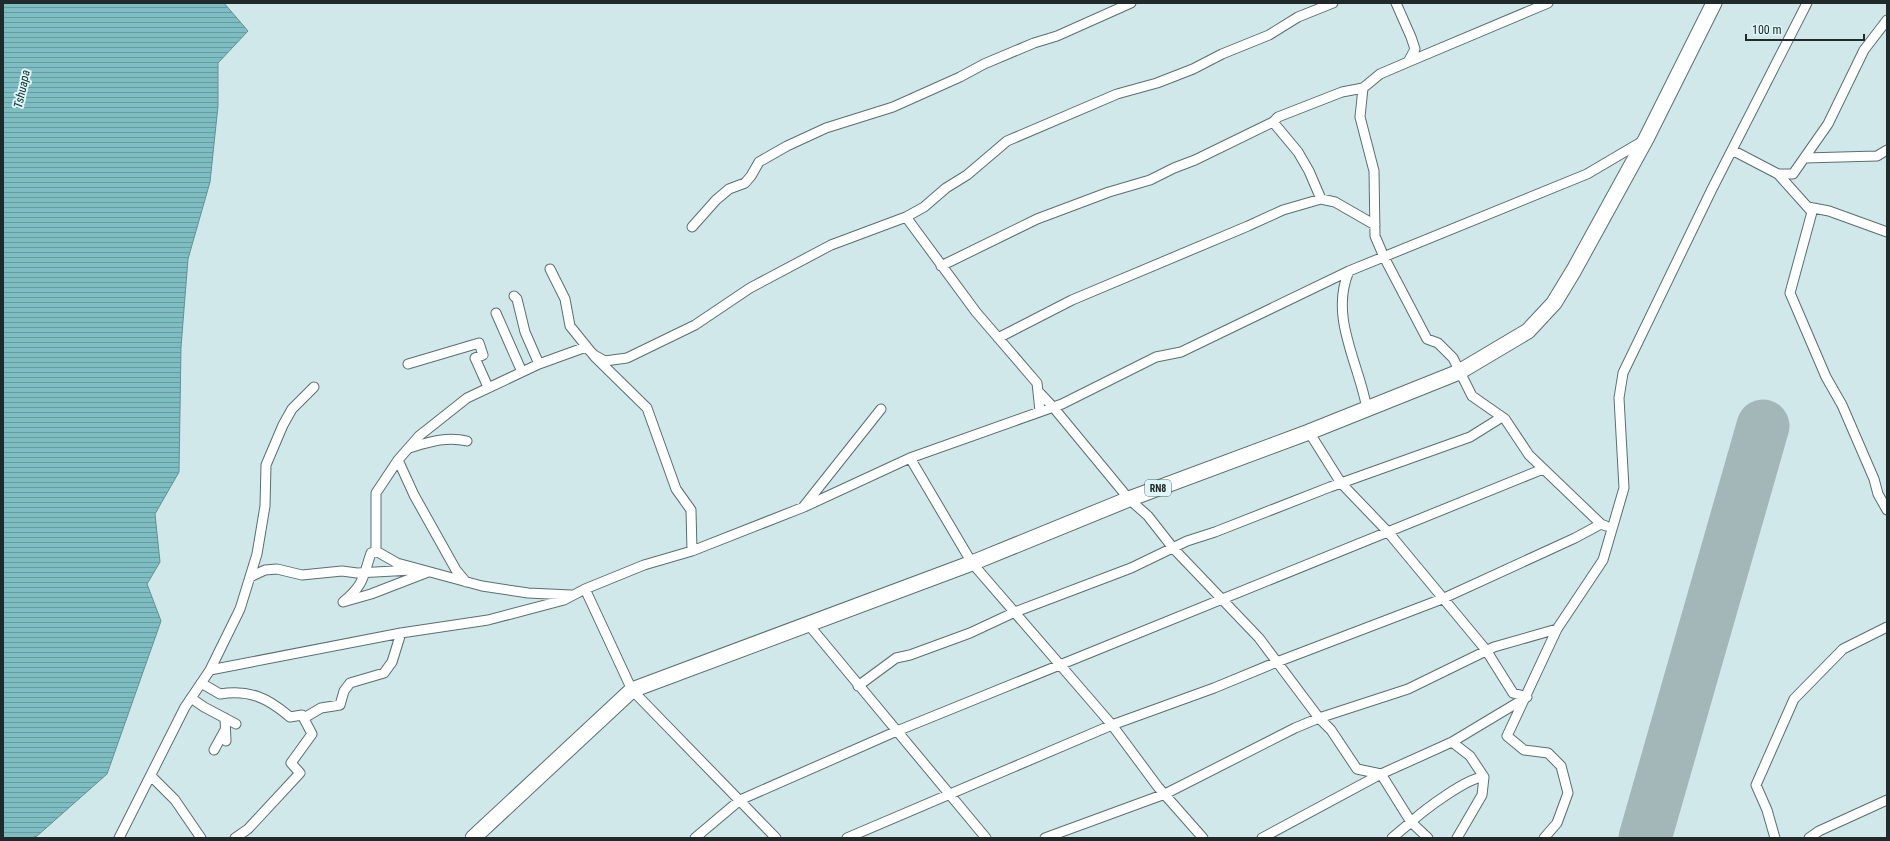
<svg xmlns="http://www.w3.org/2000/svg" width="1890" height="841" font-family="'Roboto Condensed',sans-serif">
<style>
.water{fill:url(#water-rules);stroke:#629294}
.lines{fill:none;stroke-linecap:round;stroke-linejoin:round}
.runway{stroke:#a4b7b8;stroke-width:53}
.minor-casing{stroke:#596f70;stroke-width:11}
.primary-casing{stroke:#596f70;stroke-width:17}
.minor{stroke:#fff;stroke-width:9}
.primary{stroke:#fff;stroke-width:15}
.labels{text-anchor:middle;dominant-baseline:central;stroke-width:4;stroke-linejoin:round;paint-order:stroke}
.shield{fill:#def6f7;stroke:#5a6768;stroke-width:1}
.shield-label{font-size:10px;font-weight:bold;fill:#212a2a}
.water-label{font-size:12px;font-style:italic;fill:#0f3032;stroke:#def6f7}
</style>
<defs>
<pattern id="water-rules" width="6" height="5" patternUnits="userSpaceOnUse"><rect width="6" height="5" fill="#7ebec2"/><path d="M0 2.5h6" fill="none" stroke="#679b9e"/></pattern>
</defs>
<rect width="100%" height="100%" fill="#d1e8ea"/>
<path class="water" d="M3,3H224L248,31L218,63V106L210,182L188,259L181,347L179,472L155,514L160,562L147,584L161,621L107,774L37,836L32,838H3Z"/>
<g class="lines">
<path class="runway" d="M1645,838L1763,426"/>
<g class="minor-casing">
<path id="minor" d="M1396,3L1411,37L1415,49L1408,62L1380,74L1363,88L1360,117L1374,171L1375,236L1384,257L1427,339L1438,343L1453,358L1472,396L1505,419L1529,455L1601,524L1606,526
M1408,62L1548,3
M1732,150L1778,174H1793L1828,124L1864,50L1887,20
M1805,158L1877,156L1887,150
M1778,174L1812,212L1790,293L1826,377L1842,405L1874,479L1878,494L1887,510
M1321,199L1309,171L1298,152L1273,122L1278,117L1342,92L1363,88
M1808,207L1829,211L1887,232
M906,217L976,312L1037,383L1040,411
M692,227L716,200L729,189L745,183L751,176L759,162L787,146L826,128L893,107L960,77L984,64L1034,43L1057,36L1131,3
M941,266L1037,219L1109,192L1150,180L1174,168L1195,160L1273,122
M550,269L565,299L570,326L595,357L647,408L676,489L691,510L692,551
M1349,271C1329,317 1359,363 1367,409
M514,296L517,299L525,332L539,364
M496,313L522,372
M998,338L1072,300L1248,226L1283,210L1321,199L1335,202L1375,225
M408,364L479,343L483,355L475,358L488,387
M1038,391L1053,407L1129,499L1148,516L1173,548L1259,638L1319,718L1331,730L1357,769L1381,774L1411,822L1392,838
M1309,432L1341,483L1388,532L1486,650L1513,693L1527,697
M409,448C429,442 447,436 467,441
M910,458L972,563L1112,725L1158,787L1203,838
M398,460L414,495L456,570L466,582
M804,506L881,409
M376,551L371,553C363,577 364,585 343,602L371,594L428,572
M250,577L265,570L277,569L302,575L342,571L357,573L412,570
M585,589L632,690L776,838
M571,595L528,593L482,586L397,563L376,551V493L398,460L419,436L467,398L539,364L586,347L594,355L605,361L627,358L695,325L750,288L831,245L906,217L924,207L946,188L967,175L1007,141L1117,94L1157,83L1193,69L1222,54L1269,35L1298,17L1333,3
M808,624L986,838
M210,670L401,633L488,620L564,600L585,589L644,565L692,551L804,507L910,458L1062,404L1156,357L1181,352L1349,271L1587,174L1643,141
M201,683L220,694C249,689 268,698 290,717L302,715L312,734L291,763L300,773L248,829L235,838
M858,686L896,658L910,655L970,633L1015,612L1131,568L1187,541L1215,532L1330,487L1470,437L1502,417
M191,698L204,707L236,724
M225,718L226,741
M304,718L321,708L340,705L344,691L350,683L384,673L392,662L401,633
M1452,742L1470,756L1484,777L1482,795L1457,838
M214,750L225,730
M151,776L175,800L201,838
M119,838L185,707L210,670L240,609L257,554L265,506L266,465L283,425L292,409L314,387
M695,838L740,800L897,731L1543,469
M847,838L1112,725L1214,688L1277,662L1442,599L1575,538L1601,524
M1045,838L1165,794L1295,728L1319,718L1408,689L1494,647L1557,629
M1262,838L1381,774L1452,742L1527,697
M1428,838L1411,822C1424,810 1468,777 1484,777
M1544,838L1557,823L1568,793L1561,766L1548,753L1524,750L1507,736L1557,629L1603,560L1624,488L1619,398L1623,373L1712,189L1807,3
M1775,838L1767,810L1756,785L1794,699L1843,649L1887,627
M1809,838L1819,831L1887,800"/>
</g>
<g class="primary-casing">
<path id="primary" d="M473,838L632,690L972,563L1129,499L1309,432L1459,372L1528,331L1554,303L1574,270L1646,139L1714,3"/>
</g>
<use href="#minor" class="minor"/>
<use href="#primary" class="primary"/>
</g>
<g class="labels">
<rect class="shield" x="1145" y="480" width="26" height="16" rx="3"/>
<g class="shield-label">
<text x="1158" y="488">RN8</text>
</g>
<g class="water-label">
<text transform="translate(22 89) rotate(-78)">Tshuapa</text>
</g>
</g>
<rect width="1890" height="841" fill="none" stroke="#212a2a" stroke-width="8"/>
<path d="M1746 34v6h118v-6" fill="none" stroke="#212a2a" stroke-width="2"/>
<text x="1752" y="34" font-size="12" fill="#212a2a" stroke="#def6f7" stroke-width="3" paint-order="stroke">100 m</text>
</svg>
